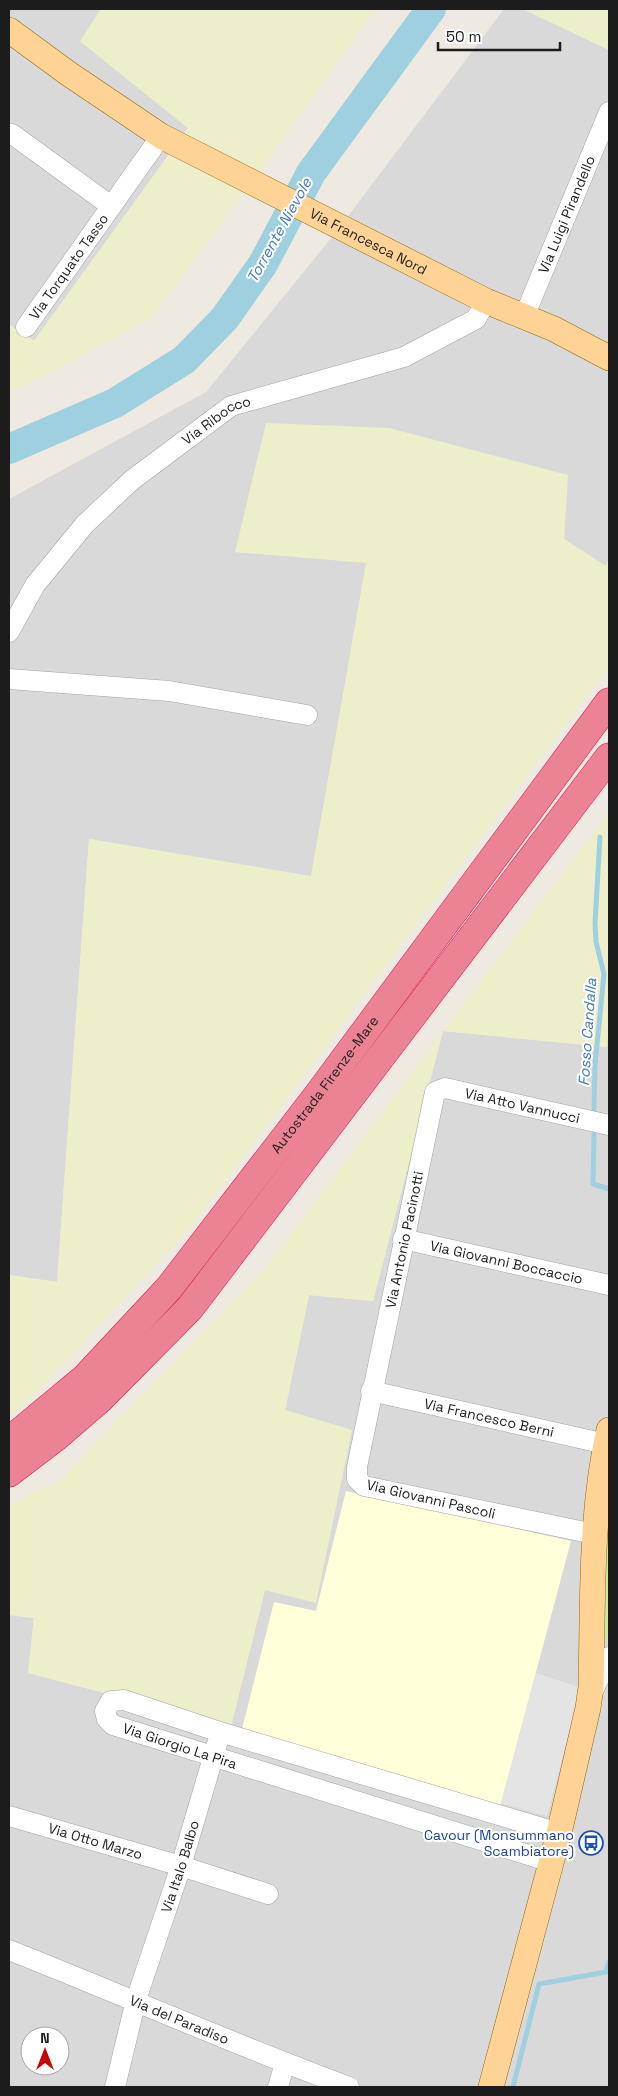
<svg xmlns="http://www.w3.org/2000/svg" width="618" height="2096" font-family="'Space Grotesk',sans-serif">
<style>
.residential{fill:#dad9d9;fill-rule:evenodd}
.education{fill:#ffffd9}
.farmland{fill:#ecefca}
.grass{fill:#c6eda3}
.parking{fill:#e4e4e4}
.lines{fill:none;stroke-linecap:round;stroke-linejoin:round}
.stream{stroke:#9ed0df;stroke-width:5}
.river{stroke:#9ed0df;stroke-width:30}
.minor-casing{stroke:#a3a3a3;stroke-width:21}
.major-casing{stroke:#946500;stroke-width:26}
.highway-casing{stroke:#e2185b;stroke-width:29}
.minor{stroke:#fff;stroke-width:20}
.major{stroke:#ffd395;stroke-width:25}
.highway{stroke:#ec8395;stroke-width:28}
.labels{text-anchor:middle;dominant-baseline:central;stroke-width:4;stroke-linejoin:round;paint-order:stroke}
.street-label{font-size:14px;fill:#1c1c1c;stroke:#fff}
.transit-label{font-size:14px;fill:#164399;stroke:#fff;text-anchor:end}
.water-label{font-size:15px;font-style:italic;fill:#4379b1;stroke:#fff}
</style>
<rect width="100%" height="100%" fill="#eeeae1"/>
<path class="residential" d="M9,9H101L81,42L188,128L34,341L9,325Z
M504,9H523L609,50V557L606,567L564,539L567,474L235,552L367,562L311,877L89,839L57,1282L9,1275V499L206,392L336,232Z
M609,1027V2087H9V1615L34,1618L28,1673L231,1726L265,1590L316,1602L351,1430L285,1410L309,1295L373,1301L443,1031L606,1047ZM30,2036H60V2066H30Z"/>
<path class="education" d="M346,1491L571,1541L500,1807L242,1729L274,1602L316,1611Z"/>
<path class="farmland" d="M101,9H375L264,165L152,317L44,376L9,391V325L34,341L188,128L80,41Z
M523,9H609V50Z
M266,423L389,428L568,475L564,539L606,566L609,557V666L190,1228L22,1407L9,1415V1275L57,1282L89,839L311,876L366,563L235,552Z
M609,812V1027L607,1047L443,1031L373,1301L309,1295L285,1410L352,1430L316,1603L265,1590L231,1726L28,1673L34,1618L9,1615V1505L60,1480L267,1266L443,1031Z"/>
<path class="grass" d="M609,1499V1634L603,1648L600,1645Z"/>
<path class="parking" d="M536,1673L579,1687L575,1711L547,1816L501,1803Z"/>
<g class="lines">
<path class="stream" d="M594,1110L595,1065L604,974L596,942L595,923L600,837
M594,1134L593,1184L609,1189
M513,2087L539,1984L606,1972L609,1962"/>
<path class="river" d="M9,449L115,403L184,360L225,318L263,264L311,173L431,9"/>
<g class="minor-casing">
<g id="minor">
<path d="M12,134L111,206"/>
<path id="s1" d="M524,317L609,112"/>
<path id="s2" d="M26,327L161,136"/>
<path id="s3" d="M9,632L35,585L85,524L132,480L231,406L404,357L476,319L486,301"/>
<path d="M9,679L169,691L307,715"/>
<path id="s4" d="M403,1239L609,1285"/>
<path id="s5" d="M371,1391L606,1444"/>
<path id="s6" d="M594,1534L364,1486L357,1479V1467L435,1092L445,1088L609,1125"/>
<path d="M592,1693L609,1657"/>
<path id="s7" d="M9,1816L181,1866L268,1894"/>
<path d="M551,1862L113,1725L107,1719L105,1711L111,1701L124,1700L220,1732L559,1833"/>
<path id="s8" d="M9,1950C123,1995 235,2045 349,2087"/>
<path id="s9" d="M115,2087L136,2000L181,1866L217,1744"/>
<path d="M278,2087L285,2063"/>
</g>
</g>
<g class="major-casing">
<g id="major">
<path id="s10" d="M9,30L69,74L161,136L486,301L554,329L609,358"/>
<path d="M491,2087L559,1833L588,1708L591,1687C593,1601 590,1515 609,1430"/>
</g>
</g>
<g class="highway-casing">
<g id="highway">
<path id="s11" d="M9,1441L85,1378L169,1288L320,1092L609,702"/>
<path d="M9,1473L56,1437L100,1399L190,1308L609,757"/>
</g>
</g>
<use href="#minor" class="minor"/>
<use href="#major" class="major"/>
<use href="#highway" class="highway"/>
</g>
<defs>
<g id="bus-ring" transform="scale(1.25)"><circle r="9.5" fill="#fff" stroke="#1a4fb4" stroke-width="1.5"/><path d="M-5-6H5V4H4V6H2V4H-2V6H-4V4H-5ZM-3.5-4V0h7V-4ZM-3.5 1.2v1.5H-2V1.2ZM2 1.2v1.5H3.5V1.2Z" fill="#1a4fb4"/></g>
</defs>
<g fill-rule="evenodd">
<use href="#bus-ring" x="591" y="1843"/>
</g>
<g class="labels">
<g class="street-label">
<text stroke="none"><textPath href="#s1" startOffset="111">Via Luigi Pirandello</textPath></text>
<text stroke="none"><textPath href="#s10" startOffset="418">Via Francesca Nord</textPath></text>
<text stroke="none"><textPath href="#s2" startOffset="74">Via Torquato Tasso</textPath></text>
<text stroke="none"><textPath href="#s3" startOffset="301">Via Ribocco</textPath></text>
<text stroke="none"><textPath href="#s11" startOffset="478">Autostrada Firenze-Mare</textPath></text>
<text stroke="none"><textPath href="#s6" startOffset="730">Via Atto Vannucci</textPath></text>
<text stroke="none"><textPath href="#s6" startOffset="489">Via Antonio Pacinotti</textPath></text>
<text stroke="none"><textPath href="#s4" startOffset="106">Via Giovanni Boccaccio</textPath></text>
<text stroke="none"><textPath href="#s5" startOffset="121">Via Francesco Berni</textPath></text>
<text transform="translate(431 1499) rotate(13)">Via Giovanni Pascoli</text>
<text transform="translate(180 1746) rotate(18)">Via Giorgio La Pira</text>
<text stroke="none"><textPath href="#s7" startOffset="90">Via Otto Marzo</textPath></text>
<text stroke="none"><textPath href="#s9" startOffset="230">Via Italo Balbo</textPath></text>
<text stroke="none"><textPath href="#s8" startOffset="184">Via del Paradiso</textPath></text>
</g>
<g class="transit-label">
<text x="574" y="1835">Cavour (Monsummano<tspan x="574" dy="16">Scambiatore)</tspan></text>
</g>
<g class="water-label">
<text transform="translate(279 230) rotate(-61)">Torrente Nievole</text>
<text transform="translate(587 1032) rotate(-86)">Fosso Candalla</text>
</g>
</g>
<rect width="618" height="2096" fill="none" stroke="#1c1c1c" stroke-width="20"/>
<g transform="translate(45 2051)"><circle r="24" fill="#ffffff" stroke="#a4a4a4"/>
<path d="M0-4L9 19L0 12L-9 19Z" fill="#c80300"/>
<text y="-8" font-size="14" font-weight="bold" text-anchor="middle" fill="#1c1c1c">N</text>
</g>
<path d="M438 42v8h122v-8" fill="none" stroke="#1c1c1c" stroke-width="2.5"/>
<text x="446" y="42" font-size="15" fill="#1c1c1c" stroke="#ffffff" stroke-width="4" paint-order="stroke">50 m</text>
</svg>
